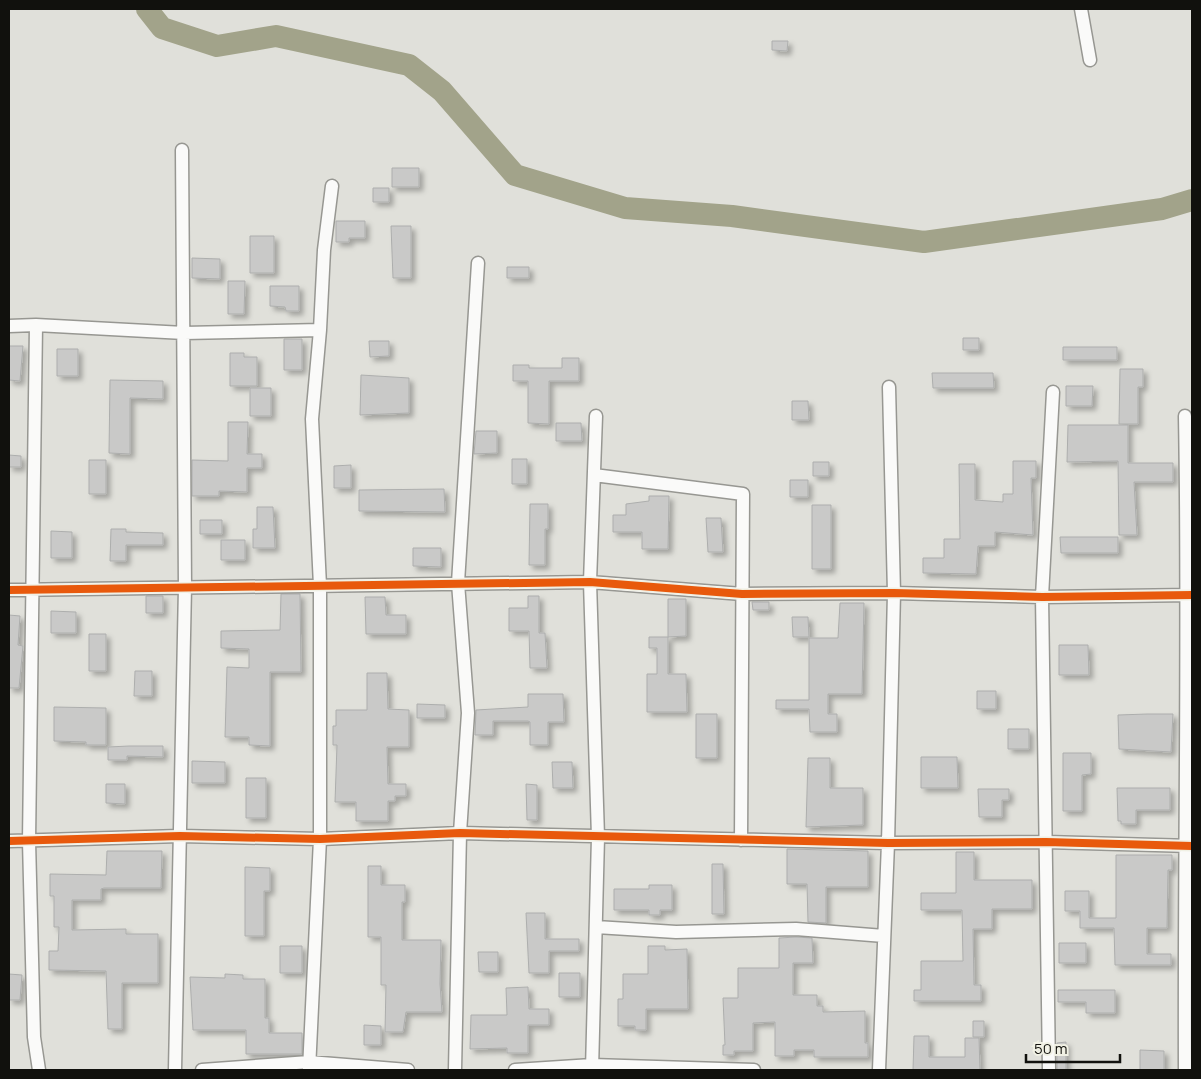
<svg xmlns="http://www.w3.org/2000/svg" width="1201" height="1079" font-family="Manrope,sans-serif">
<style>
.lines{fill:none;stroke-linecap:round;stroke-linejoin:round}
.river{stroke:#a2a38a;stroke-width:22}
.building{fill:#c9c9c8;stroke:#adaead;filter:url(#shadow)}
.street-casing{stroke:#979792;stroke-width:15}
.street{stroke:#fafaf9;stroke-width:12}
.cycleway-casing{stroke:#f0f0e4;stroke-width:11}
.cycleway{stroke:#e8590c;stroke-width:8}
</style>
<defs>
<filter id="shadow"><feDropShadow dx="4" dy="4" stdDeviation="2.5" flood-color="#0004"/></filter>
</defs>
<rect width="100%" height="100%" fill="#e0e0da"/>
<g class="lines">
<path class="river" d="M147,9L162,28L217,46L276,36L409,65L442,91L515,175L625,208L732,216L924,242L1162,209L1192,200"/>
</g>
<path class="building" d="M772,41H788L787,51L772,50Z
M392,168H419V187H392Z
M373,188H389V202H373Z
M336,221H365V238H349V242H336Z
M391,226H411V278H393Z
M250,236H274V273H250Z
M192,258L220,259V279L192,278Z
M507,267H529V278H507Z
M228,281H245L244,314H228Z
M270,286H299V311H286L285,307L270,306Z
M963,338H979V350H963Z
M284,339H302V370H284Z
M369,341H389V356L370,357Z
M9,346H23L20,381L9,380Z
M1063,347H1117V360H1063Z
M57,349H78V376H57Z
M230,353H244V357H257V386H230Z
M562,358H579V381H549V424L528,423V381H513V365H529V368H562Z
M1120,369H1143V387H1138V424H1119Z
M932,373H993L994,388H933Z
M361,375L409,378V413L360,415Z
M110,380L163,381V399L130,398V454L109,453Z
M1066,386H1093L1092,406H1066Z
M250,388H271V416H250Z
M792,401H808L809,420H792Z
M228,422H248L247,454H262V468H247V492L219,491V496H192V460L228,461Z
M556,423H581L582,441H556Z
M1068,425H1128V463H1173V482H1134L1137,535H1119L1118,461L1067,462Z
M476,431H497V453L474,454Z
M9,455L21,456V467H9Z
M512,459H527V484H512Z
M89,460H106V494H89Z
M1013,461H1036V478H1031L1033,535L995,532V546H978L976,574L923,573V558H944V539H960L959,464H975V500L1003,502V494H1013Z
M813,462H829V476H813Z
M351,465V488H334V466Z
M790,480H808V497H790Z
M444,489L445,512L359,511V490Z
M649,496H669L668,549H642V532H613V515H626V504L649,501Z
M530,504H548V529H545V565H529Z
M812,505H831V569H812Z
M257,507H273L275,548H253V529H257Z
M706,518H721L723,552H708Z
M200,520H222V534H200Z
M111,529H126V532L163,533V545H126V561H110Z
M51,531L72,532V558H51Z
M1060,537H1118V553H1061Z
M221,540H245V560H221Z
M413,548H441V567L413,566Z
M281,594H300L301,672H270V746L249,745V737H225L227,667L249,668V649L221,648V631L280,630Z
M146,596H163V613H146Z
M528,596H539V633H545L547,668H530L529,631H509V608H528Z
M365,597H385L386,615H406V634H366Z
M668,599H686V636L668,637Z
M752,602H769V610H753Z
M840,603H864L862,694H828V714H837V732H810L809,709H776V700H809V638H838Z
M51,611L76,612V633H51Z
M9,615L20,616L18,645L23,646L19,688H9Z
M792,617H808L809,637H793Z
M89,634H106V671H89Z
M649,637H668V674H686L687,712H647V674H657V648H649Z
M1059,645H1088L1089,675H1059Z
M135,671H152V696H134Z
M367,673H387L388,709L409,710V747H387L388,784H406V796H395V801H388V821H356V802H335L337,745H333V726H336V710H367Z
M977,691H996V709H977Z
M528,694H563L564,722H548V745H530V722L528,721H493V735H475L476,710L528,707Z
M417,704L445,705V718H417Z
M54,707L106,708V745H86V742L54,741Z
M696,714H717V758H696Z
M1147,714H1173L1171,752L1119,749L1118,715Z
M1008,729H1029V749H1008Z
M129,746H163V757L127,756V760H108V747Z
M1063,753H1091V774L1082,775V811H1063Z
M921,757H957L958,788H921Z
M808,758H830V788H863V825L806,827Z
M192,761L225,762V783H192Z
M552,762H572L573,788H553Z
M246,778H266V818H246Z
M106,784H125V804L106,803Z
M526,784L537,785V820H527Z
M1117,788H1170V810H1136V824H1121V821H1118Z
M978,789H1009V800H1002V817H979Z
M787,849L868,851V887H826V923L808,922L807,884H787Z
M107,851H162L161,888H104L101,889V900H72V930L126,929V934H158V983H122V1029H108L106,971L49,970V951H58L59,927H54V896H50V874L106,875Z
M956,852H974V880H1032V909H992V929H973L974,985H981V1001H914V990H921V961H963L962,910H921V893H956Z
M1116,855H1172V870H1168L1167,928H1147V954H1171V965H1115L1114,928H1080V911H1065V891H1089V918H1116Z
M712,864H723L724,914H712Z
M368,866H381V885H405V902H402V940H441L440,984L442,1012H406L403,1032H385L386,985H381V937H368Z
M245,867L270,868V891H264V936H245Z
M649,885H672V910H660V915H649V910H614V889H649Z
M526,913H545V939H579V951H549V973H529Z
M796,937L812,938L813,963H793V995H817V1006H823V1012L865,1011V1043H868V1057H814V1050H794V1056H775V1022L753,1023V1051H734V1055H723V1045H725L723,998H738V968H779V938Z
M1059,943H1086V963H1059Z
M280,946H302V973H280Z
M648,946H665V950L687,949L688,1009H646V1030H635V1026H618V999H623V974H648Z
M478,952H498V972H479Z
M559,973H580V997H559Z
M9,974L22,975L20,1000H9Z
M225,974L243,975V979H265V1018H269V1033H302V1054H246V1030H193L190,977L225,978Z
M528,987L529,1009H549V1025H528V1053H507V1048L470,1049L471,1015H507L506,988Z
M1058,990H1115V1013H1086V1002H1058Z
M973,1021H984V1037H973Z
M364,1025L381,1026V1045H364Z
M914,1036H929V1057H965V1038H979L980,1070H913Z
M1066,1042V1070H1057V1043Z
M1140,1050L1164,1051V1070H1140Z"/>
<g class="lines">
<g class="street-casing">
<path id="street" d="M1081,9L1090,60
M36,325L29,841L34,1037L39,1070
M9,326L36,325L184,333L320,330
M594,475L743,494L741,840
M9,590L590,582L742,594L894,593L1042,597L1192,595
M9,841L180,836L320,839L460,833L888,843L1046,842L1192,846
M596,927L676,932L796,929L884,936
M175,1070L185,587L182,150
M202,1070L309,1062L408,1070
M309,1070L320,839V586L312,419L320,330L324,250L332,186
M455,1070L460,833L468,713L458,583L478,263
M515,1070L592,1065L754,1070
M592,1070L598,837L590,582L596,416
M879,1070L888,843L894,593L889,387
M1049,1070L1042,597L1053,392
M1185,1070C1184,852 1189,634 1185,416"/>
</g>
<use href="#street" class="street"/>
<g class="cycleway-casing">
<path id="cycleway" d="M9,590L590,582L742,594L894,593L1042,597L1192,595
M9,841L180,836L320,839L460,833L888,843L1046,842L1192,846"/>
</g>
<use href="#cycleway" class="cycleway"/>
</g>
<rect width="1201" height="1079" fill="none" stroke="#11110d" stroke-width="20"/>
<path d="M1026 1054v8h94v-8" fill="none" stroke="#11110d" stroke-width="2.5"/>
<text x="1034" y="1054" font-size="15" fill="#11110d" stroke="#f0f0e4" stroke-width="4" paint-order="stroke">50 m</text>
</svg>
